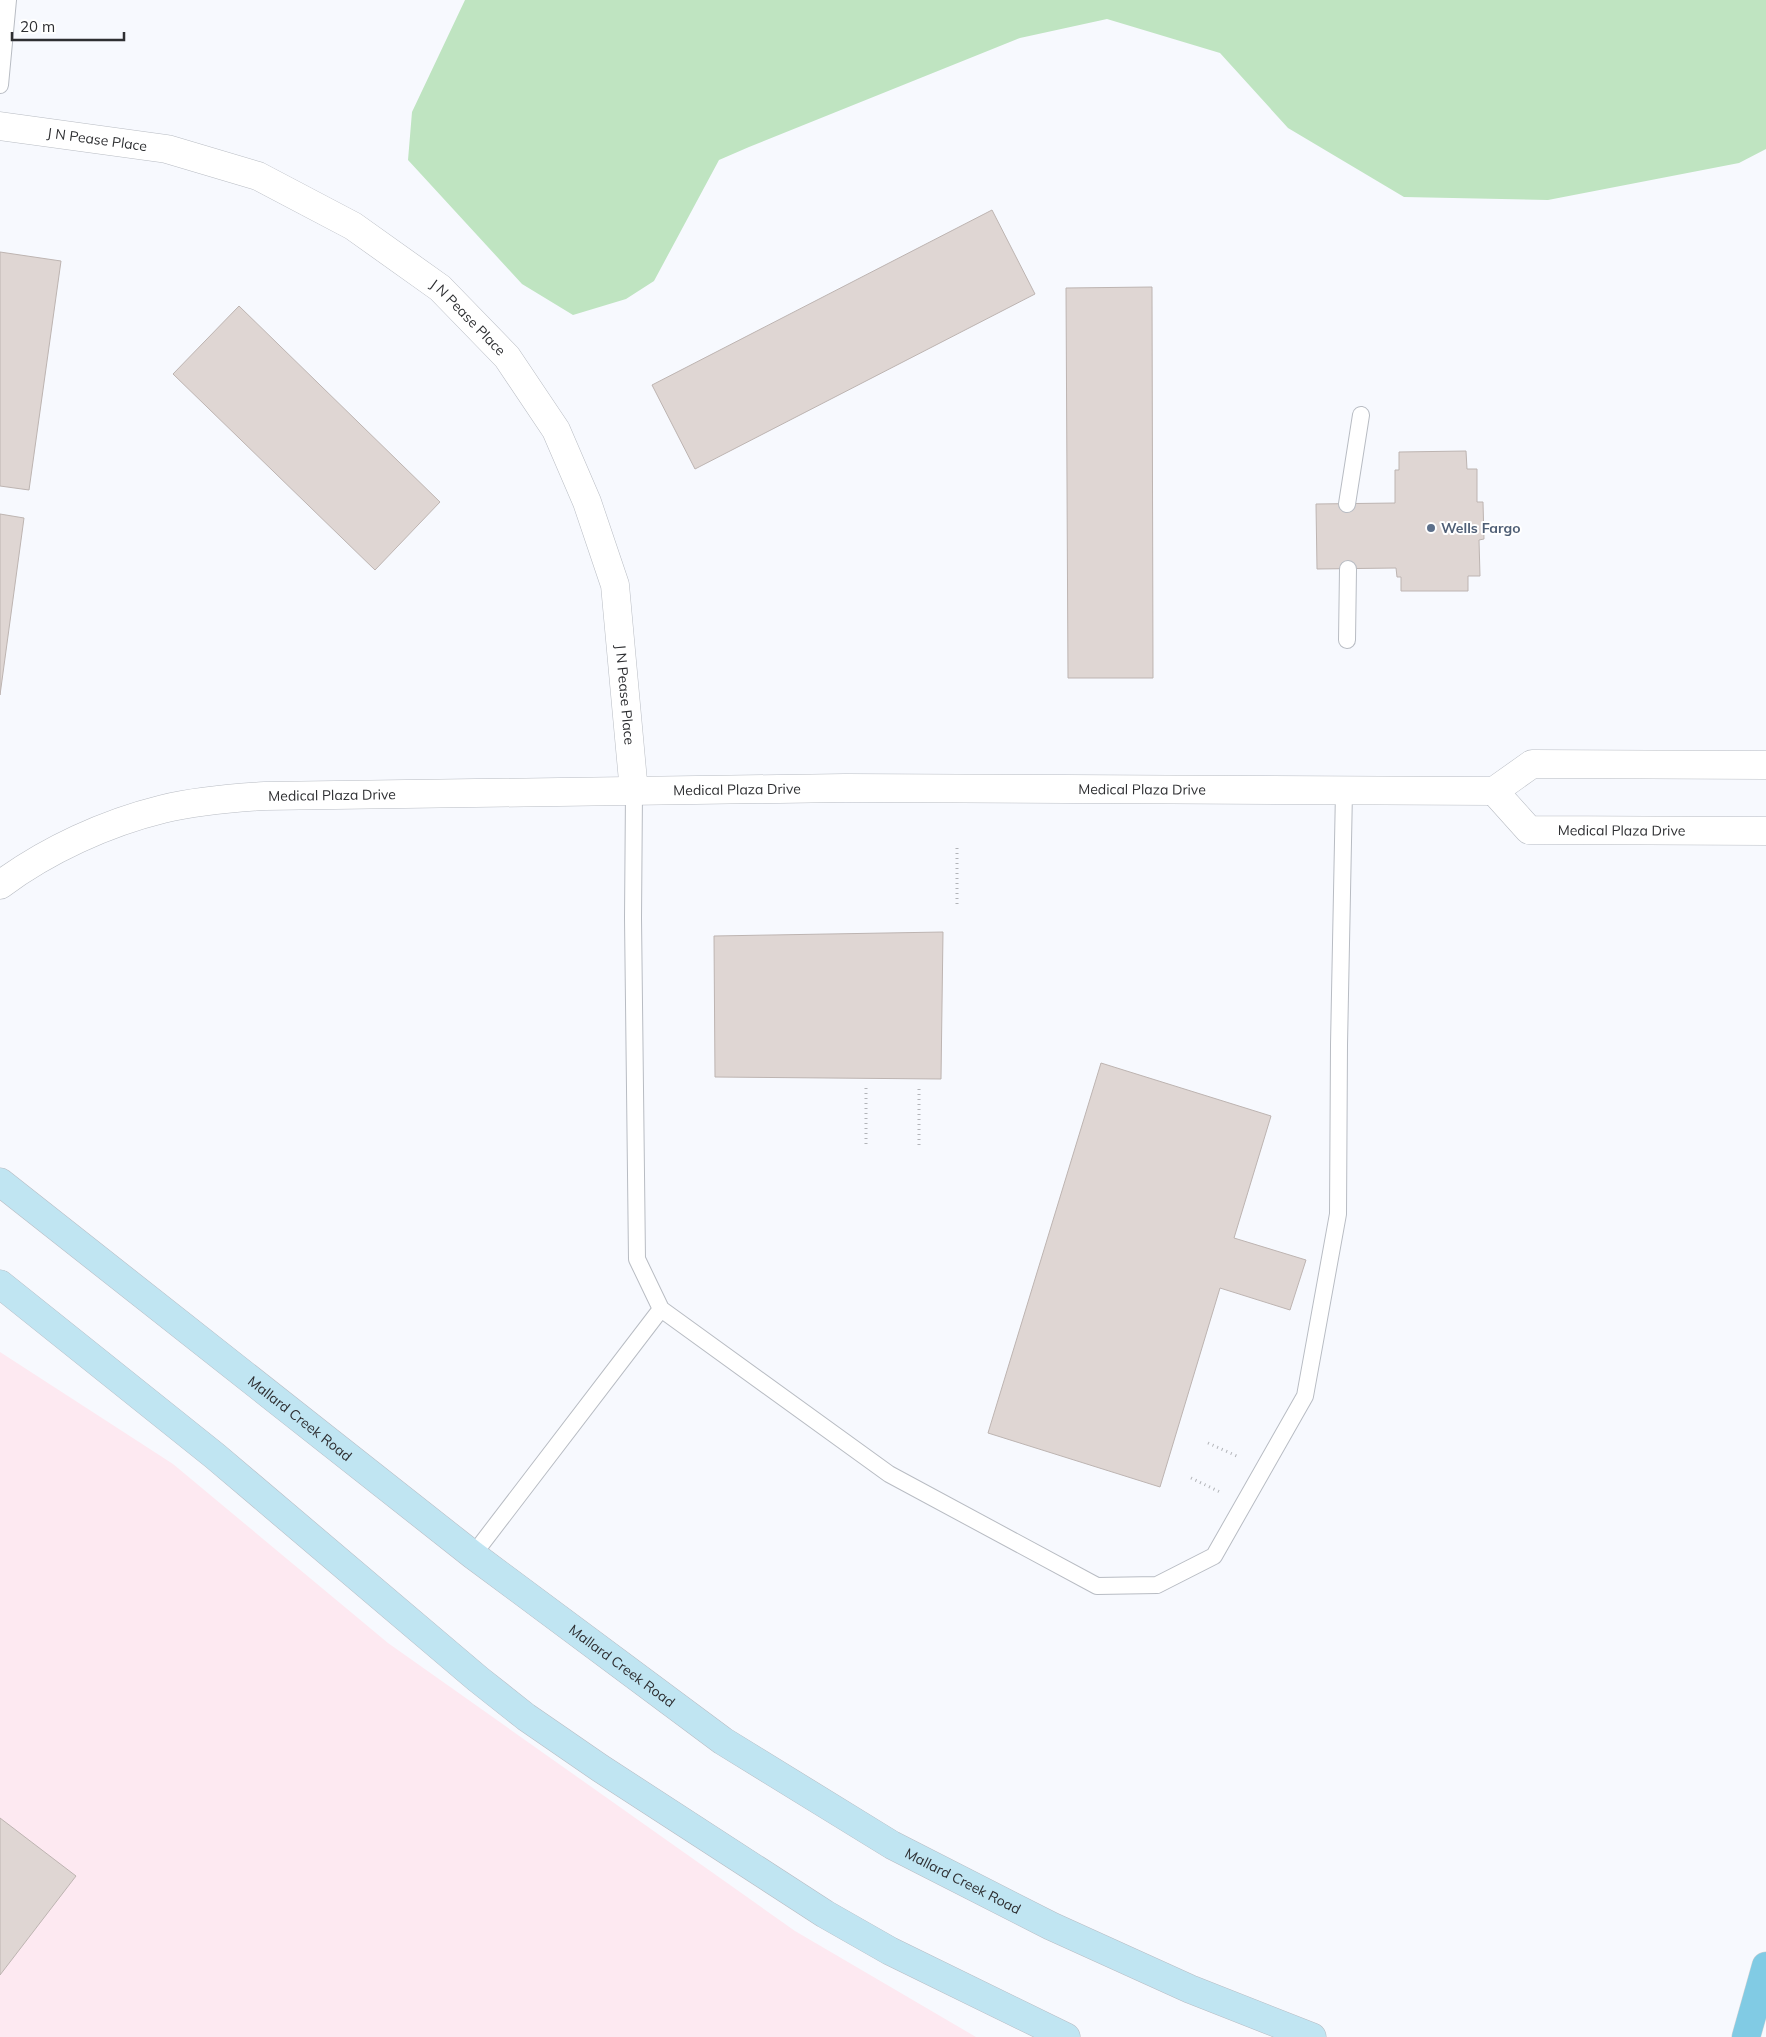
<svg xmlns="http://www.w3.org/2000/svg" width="1766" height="2037" font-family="Mulish,sans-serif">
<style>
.commercial{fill:#fde9f1}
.green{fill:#bfe4c1}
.building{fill:#dfd6d3;stroke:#bdb4b1}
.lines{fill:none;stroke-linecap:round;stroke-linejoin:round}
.service-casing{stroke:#b8bcc3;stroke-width:18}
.minor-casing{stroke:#b8bcc3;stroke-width:29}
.tertiary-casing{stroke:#b8bcc3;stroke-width:29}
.secondary-casing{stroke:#b8bcc3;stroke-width:29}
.primary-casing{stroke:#d5d5d6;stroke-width:29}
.path{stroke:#b2b4b8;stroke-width:3;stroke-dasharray:1 4;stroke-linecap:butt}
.service{stroke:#fff;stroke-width:16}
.minor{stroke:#fff;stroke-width:28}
.tertiary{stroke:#fff;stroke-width:28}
.secondary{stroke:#c0e5f2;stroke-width:28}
.primary{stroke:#81cbe4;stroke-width:28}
.service-dot{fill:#5c6f8a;stroke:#fff;stroke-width:2}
.labels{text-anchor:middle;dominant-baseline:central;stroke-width:4;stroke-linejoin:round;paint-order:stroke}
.street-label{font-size:14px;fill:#2e2f32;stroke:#fff}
.service-label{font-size:14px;font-weight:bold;fill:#4e5e75;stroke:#fff;text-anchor:start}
</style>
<rect width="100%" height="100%" fill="#f7f9fe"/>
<path class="commercial" d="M0,1352L173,1464L388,1643L795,1931L976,2037H0Z"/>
<path class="green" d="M465,0H1766V149L1739,163L1548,200L1404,197L1288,128L1220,53L1107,19L1020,38L749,147L719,160L654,281L626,299L573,315L522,284L408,160L412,112Z"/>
<path class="building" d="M992,210L1035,294L695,469L652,385Z
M0,252L61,261L29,490L0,486Z
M1152,287L1153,678H1068L1066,288Z
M239,306L440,502L375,570L173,374Z
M1466,451L1467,469H1477V502H1483L1484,539L1479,540L1480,576H1468V591H1401V577H1397L1396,568L1317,569L1316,504L1395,503V470H1399V452Z
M0,514L24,518L0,695Z
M943,932L941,1079L715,1077L714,936Z
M1101,1063L1271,1116L1234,1238L1306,1260L1290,1310L1220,1288L1160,1487L988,1433Z
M0,1818L76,1876L0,1975Z"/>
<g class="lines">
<g class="service-casing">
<path id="service" d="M0,85L8,0
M1347,504L1361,415
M1347,640L1348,569
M634,792L633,918L637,1259L661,1309L889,1474L1097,1586L1157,1585L1214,1556L1305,1396L1338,1214L1339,1045L1344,791
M473,1555L661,1309"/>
</g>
<g class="minor-casing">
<g id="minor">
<path id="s1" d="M0,126L167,149L258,176L353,226L440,288L507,357L556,430L587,502L615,585L634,792"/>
</g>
</g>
<g class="tertiary-casing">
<g id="tertiary">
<path id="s2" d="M1494,791L1529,830L1766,831"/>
<path id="s3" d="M0,885C47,850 106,823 163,809C196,801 231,798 265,796L845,788L1494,791L1532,764L1766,765"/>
</g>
</g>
<g class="secondary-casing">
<g id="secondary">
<path id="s4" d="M0,1182L473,1555L723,1741L892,1845L1051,1926L1190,1989L1312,2037"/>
<path d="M0,1284L215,1456L478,1679L526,1717L600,1768L825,1914L890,1951L1066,2037"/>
</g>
</g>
<g class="primary-casing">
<path id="primary" d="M1746,2037L1766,1966"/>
</g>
<path class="path" d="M957,848V908
M866,1088V1146
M919,1145V1089
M1208,1443L1239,1457
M1191,1478L1220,1492"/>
<use href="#service" class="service"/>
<use href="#minor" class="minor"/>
<use href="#tertiary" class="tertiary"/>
<use href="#secondary" class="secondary"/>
<use href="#primary" class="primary"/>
</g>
<circle class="service-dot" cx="1431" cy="528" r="5"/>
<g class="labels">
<g class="street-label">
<text stroke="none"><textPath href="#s1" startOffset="98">J N Pease Place</textPath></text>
<text stroke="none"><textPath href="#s1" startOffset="518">J N Pease Place</textPath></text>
<text stroke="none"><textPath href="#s1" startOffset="938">J N Pease Place</textPath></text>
<text stroke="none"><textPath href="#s3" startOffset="756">Medical Plaza Drive</textPath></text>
<text stroke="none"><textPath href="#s3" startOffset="1161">Medical Plaza Drive</textPath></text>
<text stroke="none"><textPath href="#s3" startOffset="351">Medical Plaza Drive</textPath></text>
<text stroke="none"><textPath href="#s2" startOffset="145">Medical Plaza Drive</textPath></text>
<text stroke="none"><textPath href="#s4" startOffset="382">Mallard Creek Road</textPath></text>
<text stroke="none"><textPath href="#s4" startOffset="788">Mallard Creek Road</textPath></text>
<text stroke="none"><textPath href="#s4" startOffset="1192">Mallard Creek Road</textPath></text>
</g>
<g class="service-label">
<text x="1441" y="528">Wells Fargo</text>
</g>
</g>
<path d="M12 32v8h112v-8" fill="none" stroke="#2e2f32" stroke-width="2.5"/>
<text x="20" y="32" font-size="15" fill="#2e2f32" stroke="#ffffff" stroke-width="4" paint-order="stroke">20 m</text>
</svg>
